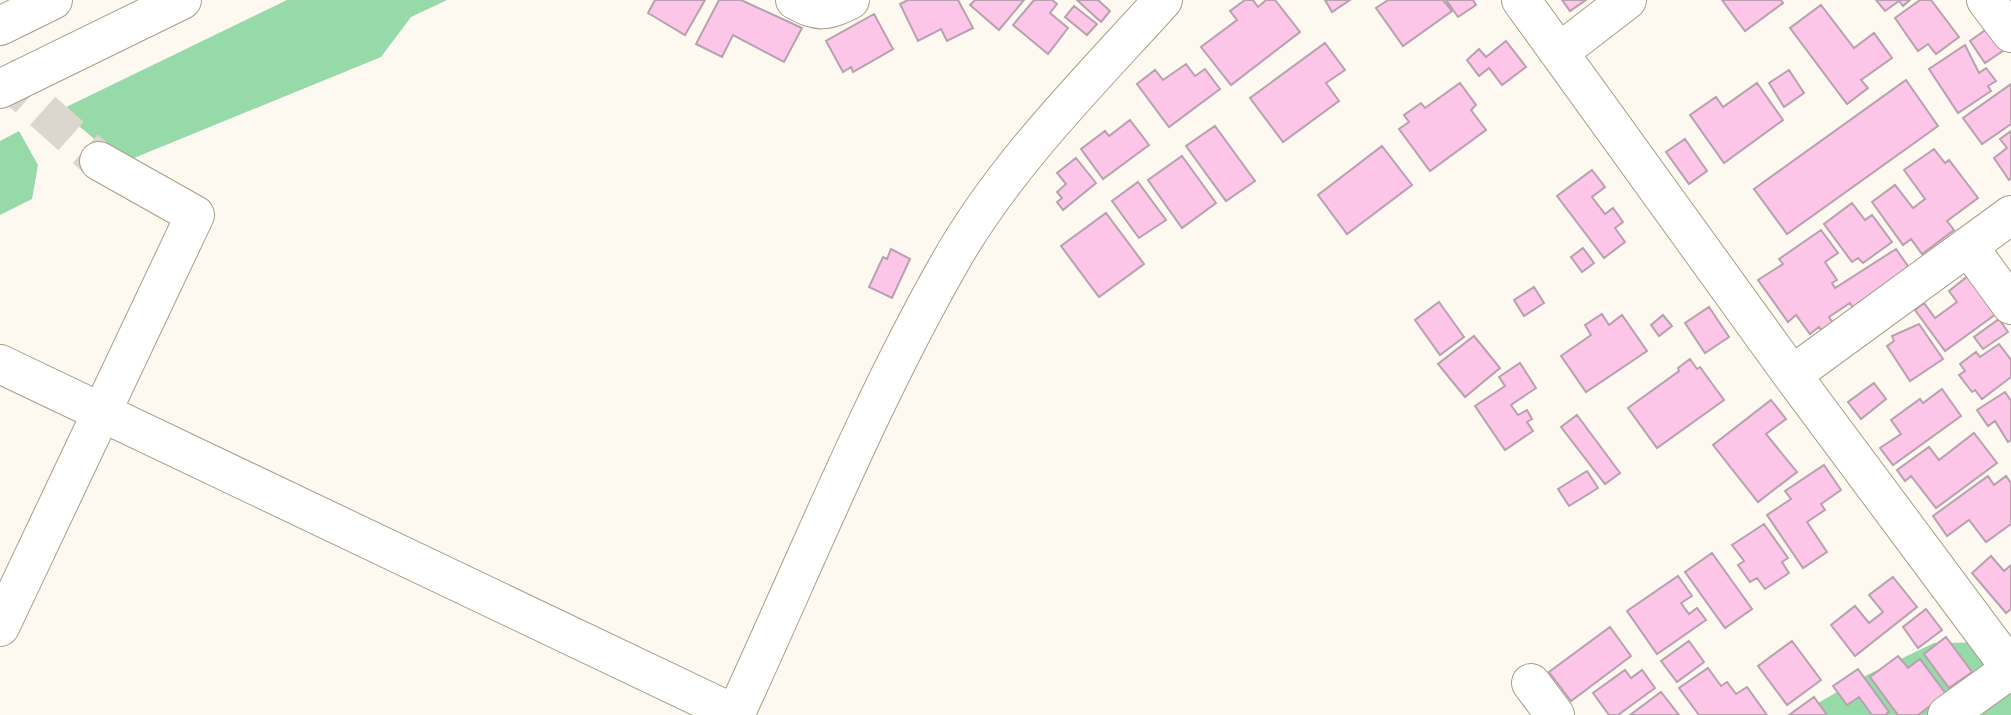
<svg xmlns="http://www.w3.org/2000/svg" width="2011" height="715" font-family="'Playfair Display',serif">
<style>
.forest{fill:#96daa9}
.building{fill:#fdc5e8;stroke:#b8a1af;stroke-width:2}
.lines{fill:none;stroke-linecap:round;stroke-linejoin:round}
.minor-tunnel{stroke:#dcd7ce;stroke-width:38;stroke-dasharray:38 19;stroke-linecap:butt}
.minor-casing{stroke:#a99d87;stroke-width:40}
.highway-casing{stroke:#a99d87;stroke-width:40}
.minor{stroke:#fff;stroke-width:38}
.highway{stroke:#fff;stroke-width:38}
</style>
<rect width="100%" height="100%" fill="#fef9f0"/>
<path class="forest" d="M287,0H447L411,17L381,57L134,158L105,148L60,110Z
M19,131L38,165L32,199L0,215V141Z
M2011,642V715H1797L1865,676L1934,643Z"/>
<path class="building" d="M655,0H705L685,35L648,13Z
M719,0H741L802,28L784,62L733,35L722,57L696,44Z
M908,0H958L973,28L947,41L941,29L918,41L900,4Z
M975,0H1024L999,30L970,5Z
M1034,0H1052L1057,4L1050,13L1068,28L1048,54L1013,25Z
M1077,0H1098L1110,11L1101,22Z
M1245,0H1253L1258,7L1266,0H1275L1300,32L1231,85L1201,47L1237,20L1230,11Z
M1325,0H1350L1332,12Z
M1388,0H1443L1452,11L1403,46L1376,8Z
M1446,0H1473L1476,5L1458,17Z
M1562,0H1586L1570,11Z
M1722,0H1781L1783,3L1745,31Z
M1876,0H1910L1903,6L1899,1L1885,11Z
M1920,0H1931L1959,37L1936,54L1928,44L1918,51L1895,18Z
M1821,5L1854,48L1874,33L1892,58L1861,80L1868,88L1847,104L1790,28Z
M1074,6L1097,24L1087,35L1065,17Z
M874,14L893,49L853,72L851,67L843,72L826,41Z
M1991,26L2007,48L1985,63L1970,41Z
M1506,41L1526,67L1502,85L1489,68L1479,76L1467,60L1479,49L1486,57Z
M1325,43L1345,70L1326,83L1339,101L1283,142L1250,98Z
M1965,45L1979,73L1986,68L1996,81L1988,86L1991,91L1958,113L1929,69Z
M1186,64L1195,76L1205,69L1220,89L1169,127L1137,84L1155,70L1163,80Z
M1789,70L1804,93L1784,107L1769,83Z
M1906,80L1938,126L1787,234L1754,189Z
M1460,83L1476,105L1471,110L1486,130L1430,171L1399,129L1409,122L1404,115L1421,103L1425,108Z
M1757,83L1783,120L1724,163L1690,115L1716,97L1723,107Z
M2011,84V124L1982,144L1963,118Z
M1130,120L1149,145L1103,179L1081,149L1105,131L1109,136Z
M1215,126L1255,181L1226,201L1186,146Z
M2011,131V179L2009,180L1994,158L2007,148L2000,139Z
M1685,139L1707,171L1689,184L1666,152Z
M1382,146L1412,185L1347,234L1318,195Z
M1934,149L1945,163L1949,160L1978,198L1947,221L1954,230L1922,254L1911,239L1903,245L1872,202L1895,185L1913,208L1925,199L1904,170Z
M1182,156L1216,203L1182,228L1148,180Z
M1076,158L1096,183L1063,210L1057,202L1062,198L1057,192L1066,184L1057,173Z
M1592,170L1605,187L1592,197L1605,214L1613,208L1623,222L1615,228L1625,242L1604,258L1557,196Z
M1138,182L1166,220L1139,238L1112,201Z
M1852,203L1865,220L1872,215L1892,242L1863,263L1858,258L1852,262L1824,224Z
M1106,213L1144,264L1099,297L1061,246Z
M1821,230L1838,253L1825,262L1837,280L1832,283L1835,288L1896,249L1910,269L1853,308L1850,303L1829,317L1833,323L1822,331L1819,327L1810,334L1796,315L1788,322L1758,280L1783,264L1779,259Z
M1583,248L1594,263L1582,272L1571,257Z
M891,249L910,259L892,298L869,287L883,257L887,259Z
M1968,276L1996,314L1945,351L1915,310L1924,303L1935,318L1957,302L1949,291Z
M1534,287L1544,303L1524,316L1514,300Z
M1439,302L1464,337L1440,355L1415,320Z
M1709,307L1729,337L1705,353L1685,323Z
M1602,314L1609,325L1622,315L1647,351L1586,392L1561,356L1591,335L1585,325Z
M1663,315L1672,326L1659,336L1651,325Z
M1999,319L2008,332L1983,349L1974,337Z
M1919,324L1943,359L1910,381L1887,346L1894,341L1892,336Z
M1474,336L1500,368L1465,397L1438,364Z
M1999,344L2011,360V377L1982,399L1975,390L1972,392L1959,375L1965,371L1960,364L1976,352L1980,357Z
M1690,359L1697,369L1700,367L1724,400L1657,448L1628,408L1679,371L1678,368Z
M1520,363L1536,388L1511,405L1518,415L1527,410L1532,419L1527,422L1533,431L1505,450L1475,406L1505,386L1499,377Z
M1874,383L1886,399L1861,419L1848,402Z
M1942,389L1961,416L1893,465L1880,448L1901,434L1891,420L1920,399L1923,403Z
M2005,392L2011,401V440L2008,442L1995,421L1988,426L1977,410Z
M1771,400L1786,419L1766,434L1797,472L1758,502L1713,445Z
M1577,415L1620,473L1605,484L1561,427Z
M1974,433L1997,463L1936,508L1911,476L1905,481L1897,470L1929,447L1939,460Z
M1824,465L1841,490L1821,504L1825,510L1807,522L1827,552L1803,568L1767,515L1791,499L1785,491Z
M1587,471L1598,488L1569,506L1558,489Z
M1988,476L1994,485L2006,476L2011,483V524L1986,542L1969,520L1947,536L1933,516Z
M1764,524L1788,558L1782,562L1789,573L1765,589L1757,578L1750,582L1738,565L1744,561L1732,545Z
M1712,553L1752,609L1725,628L1685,572Z
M1991,556L2004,571L2011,565V609L2006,613L1972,573Z
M1678,576L1692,596L1681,603L1689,614L1697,608L1706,620L1657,654L1627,611Z
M1893,577L1917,607L1855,656L1831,625L1855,606L1869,623L1883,612L1869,595Z
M1926,609L1942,630L1918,648L1903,627Z
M1610,627L1631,656L1571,701L1549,672Z
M1946,637L1972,672L1949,688L1924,654Z
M1689,641L1704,662L1677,682L1661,661Z
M1792,641L1821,680L1787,705L1758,666Z
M1898,656L1908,668L1920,659L1946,694L1918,715H1898L1870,677Z
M1708,668L1721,686L1727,682L1736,694L1747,687L1767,715H1699L1679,688Z
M1858,669L1889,712L1885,715H1872L1859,697L1847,705L1833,686Z
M1625,670L1631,678L1642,670L1655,688L1618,715H1609L1593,693Z
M1661,692L1679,715H1630Z
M1814,697L1827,715H1789Z"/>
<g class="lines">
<path class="minor-tunnel" d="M0,73L99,161"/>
<g class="minor-casing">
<path id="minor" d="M795,0C819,13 825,12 850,0
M1521,0L1792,375L2011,669
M1986,0L2011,33
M1561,51L1627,0
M1968,246L2011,305
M0,364L737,715
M1792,375L2011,215
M0,627L195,215L99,161
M1531,683L1555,715
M735,715C805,564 867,408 949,264C1004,166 1088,83 1163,0
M1947,715L2011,669"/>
</g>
<g class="highway-casing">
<path id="highway" d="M0,26L53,0
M0,89L182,0"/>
</g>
<use href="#minor" class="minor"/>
<use href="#highway" class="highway"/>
</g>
</svg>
